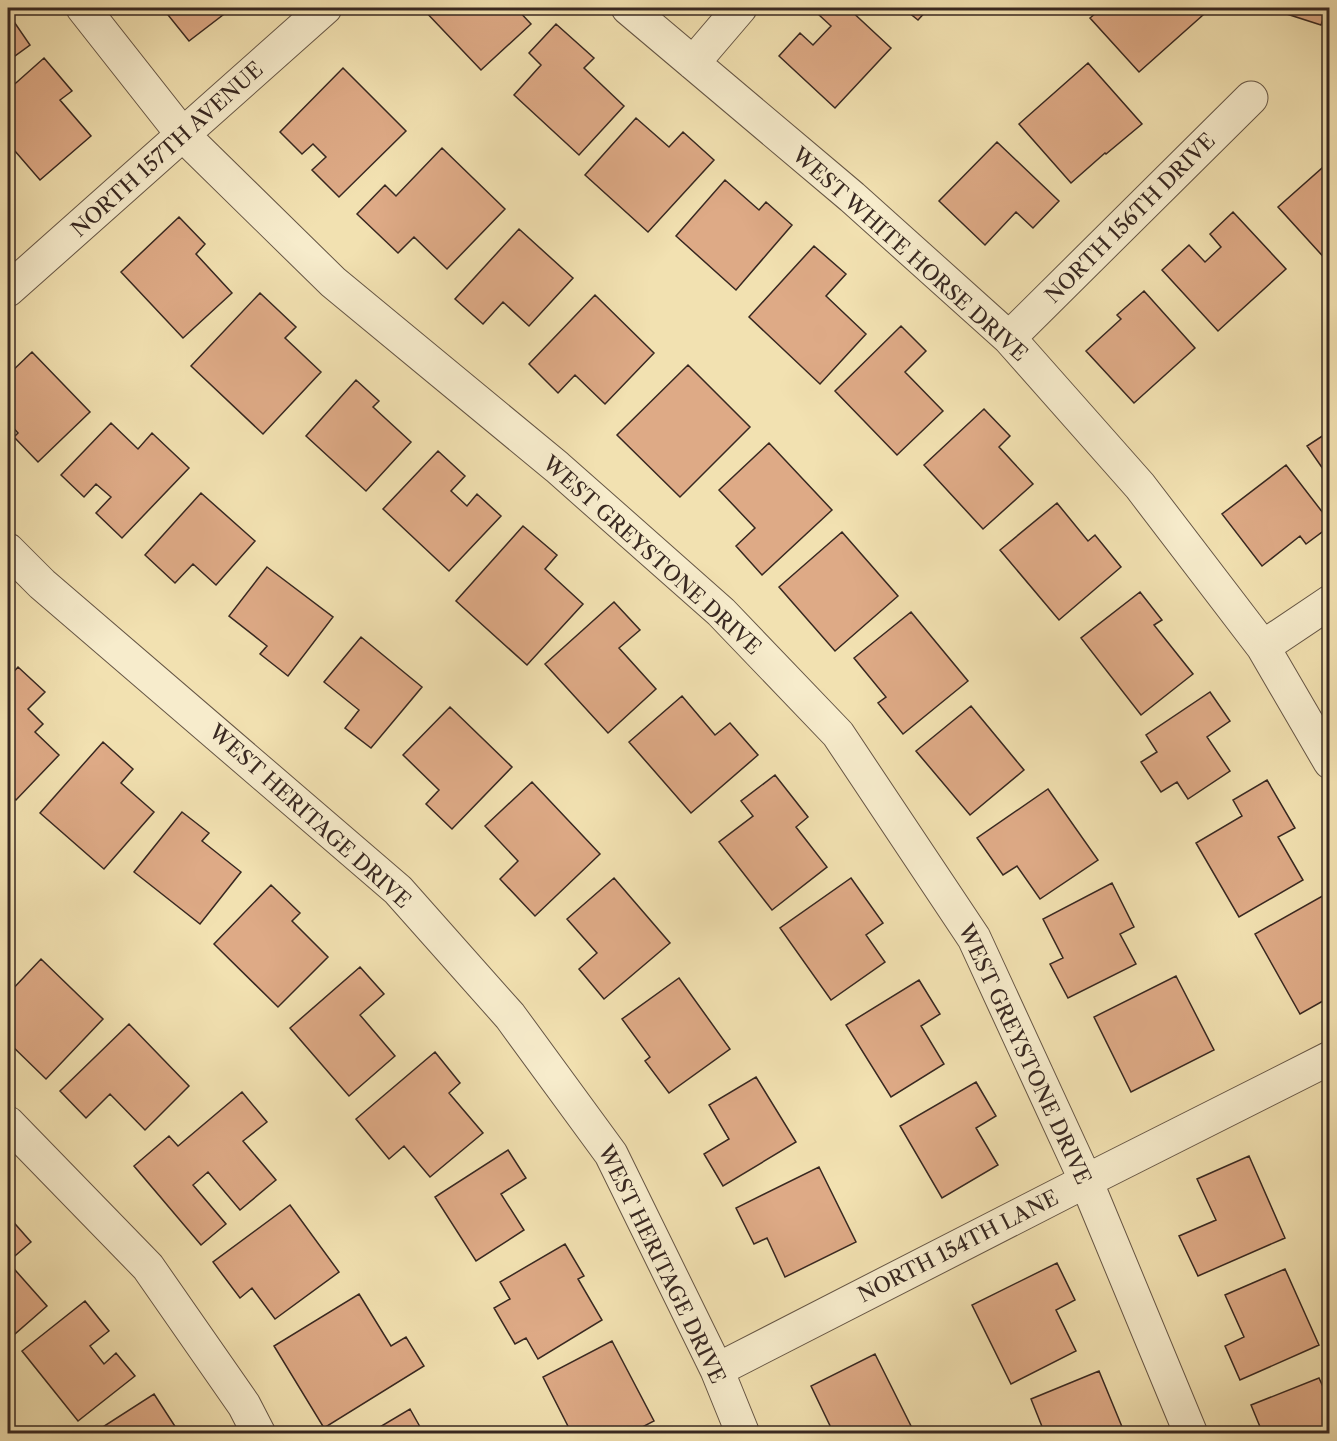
<svg xmlns="http://www.w3.org/2000/svg" width="1337" height="1441" font-family="'Libre Caslon Text',serif">
<style>
.building{fill:#deaa86;stroke:#382821;stroke-width:1.5}
.lines{fill:none;stroke-linecap:round;stroke-linejoin:round}
.street-casing{stroke:#665645;stroke-width:35}
.street{stroke:#f7eccc;stroke-width:33}
.labels{text-anchor:middle;dominant-baseline:central;stroke-width:4.5;stroke-linejoin:round;paint-order:stroke}
.street-label{font-size:21px;fill:#382821;stroke:#f7eccc}
</style>
<rect width="100%" height="100%" fill="#f2e1b1"/>
<filter id="stains"><feTurbulence type="fractalNoise" baseFrequency=".00333" numOctaves="4"/><feColorMatrix values="0 0 0 0 .2 0 0 0 0 .09 0 0 0 0 .02 0 0 0 .5 -.17"/></filter>
<radialGradient id="worn" r=".72"><stop offset=".6" stop-color="#630" stop-opacity="0"/><stop offset="1" stop-color="#630" stop-opacity=".3"/></radialGradient>
<path class="building" d="M167,8H232L189,41L164,10Z
M422,8H516L531,24L481,70Z
M824,8H848L891,48L835,108L779,56L800,33L813,45L831,26L818,14Z
M903,8H929L918,20Z
M1102,8H1196L1203,15L1139,72L1090,18Z
M1268,8H1327L1321,25Z
M8,13L30,45L8,61Z
M556,24L594,58L584,68L624,106L579,155L514,95L541,65L529,53Z
M44,58L72,91L60,100L91,136L40,180L8,143V90Z
M1088,63L1142,124L1106,154L1105,153L1071,183L1019,124Z
M343,68L406,131L339,197L312,170L326,157L313,144L302,154L280,132Z
M636,118L669,147L683,132L714,160L648,232L585,175Z
M997,142L1059,201L1033,228L1016,212L985,245L939,201Z
M442,148L505,209L447,269L414,237L398,253L357,214L385,185L396,196Z
M1330,161V263H1329L1278,207Z
M725,180L759,210L766,202L792,225L736,290L676,236Z
M1233,212L1286,269L1218,331L1162,270L1189,245L1205,262L1221,247L1210,234Z
M179,217L205,244L196,254L232,293L183,338L121,272Z
M519,229L573,278L529,326L503,302L483,324L455,299Z
M814,246L846,274L826,296L866,334L820,384L749,317Z
M1144,291L1195,348L1134,403L1086,351L1121,319L1117,315Z
M260,293L296,327L285,338L321,372L263,434L191,366Z
M595,295L654,353L605,404L575,375L558,393L529,364Z
M901,326L926,351L905,372L943,411L897,455L835,391Z
M32,352L90,412L38,462L14,437L18,433L8,422V375Z
M688,365L750,427L680,497L617,435Z
M356,380L379,401L373,407L411,442L366,491L306,436Z
M984,409L1010,436L999,447L1033,484L983,529L924,465Z
M111,423L138,449L152,433L189,468L122,538L96,513L111,497L96,484L84,497L61,475Z
M1330,431V479L1307,446Z
M769,443L832,510L762,575L736,546L755,528L719,490Z
M438,451L465,476L451,491L467,506L477,494L501,516L449,571L383,509Z
M1286,465L1330,522V526L1306,544L1300,536L1262,566L1222,514Z
M201,493L255,541L216,585L193,564L175,583L145,555Z
M1057,503L1088,541L1095,535L1121,567L1059,620L1000,550Z
M523,526L557,555L545,569L583,604L527,665L456,601Z
M842,532L898,596L835,651L779,587Z
M267,567L333,617L288,676L260,654L267,646L229,616Z
M1140,592L1162,620L1154,625L1193,674L1141,715L1081,638Z
M614,602L640,630L619,648L656,689L608,733L545,664Z
M911,612L968,681L903,734L878,703L886,697L854,658Z
M361,637L422,687L371,748L345,728L359,710L324,682Z
M18,667L45,692L28,709L43,724L35,732L59,755L16,800L8,792V678Z
M1210,692L1230,721L1207,737L1230,771L1188,799L1177,782L1161,792L1141,762L1157,752L1146,735Z
M682,696L715,735L730,723L758,755L691,813L629,742Z
M971,706L1024,770L970,815L916,751Z
M450,707L512,767L452,829L426,804L439,790L403,755Z
M103,742L133,769L121,783L154,812L104,869L40,813Z
M775,775L808,817L796,827L827,867L772,910L719,842L753,816L741,801Z
M1267,780L1295,828L1278,837L1303,880L1239,917L1196,843L1242,816L1233,800Z
M532,782L600,854L535,916L500,879L518,861L485,826Z
M1048,789L1098,860L1040,899L1017,866L1003,875L977,838Z
M182,812L209,833L202,841L241,872L200,924L134,872Z
M614,878L670,943L604,999L579,969L597,953L567,919Z
M851,878L883,923L866,935L885,962L831,1000L780,928Z
M1112,883L1134,927L1120,934L1136,964L1068,998L1050,964L1063,958L1043,919Z
M271,885L300,913L292,921L328,957L278,1007L214,944Z
M1326,894L1330,900V997L1300,1014L1255,934Z
M8,947L13,952L8,959Z
M41,959L103,1019L46,1079L8,1042V994Z
M360,967L384,994L360,1015L395,1056L349,1096L290,1028Z
M1176,976L1214,1050L1131,1092L1094,1017Z
M679,978L730,1049L669,1093L645,1061L650,1057L622,1019Z
M919,980L940,1014L921,1026L944,1064L891,1097L846,1025Z
M129,1024L189,1086L145,1130L110,1094L86,1118L60,1091Z
M435,1052L460,1083L449,1093L483,1133L430,1177L404,1146L389,1159L356,1119Z
M756,1077L796,1142L723,1186L704,1154L729,1139L709,1105Z
M976,1082L996,1116L976,1128L998,1165L942,1198L900,1126Z
M242,1092L267,1122L243,1141L276,1180L240,1210L208,1172L193,1185L226,1224L201,1245L134,1166L169,1136L178,1146Z
M508,1150L526,1178L501,1194L524,1230L476,1261L435,1197Z
M1249,1156L1285,1238L1198,1276L1179,1236L1216,1220L1197,1179Z
M819,1167L856,1242L785,1277L767,1238L754,1244L736,1208Z
M290,1205L339,1272L275,1319L252,1288L240,1298L213,1262Z
M9,1217L31,1242L8,1262L47,1306L8,1340V1218Z
M565,1244L584,1276L578,1279L602,1320L538,1359L526,1338L515,1344L494,1308L510,1299L500,1282Z
M1057,1263L1075,1300L1056,1310L1076,1351L1011,1384L972,1305Z
M1285,1269L1319,1345L1240,1380L1225,1346L1244,1337L1225,1295Z
M359,1294L391,1346L406,1337L424,1366L324,1428L274,1346Z
M85,1301L109,1331L90,1346L104,1364L116,1353L135,1376L78,1421L22,1351Z
M612,1341L654,1421L629,1434H572L543,1377Z
M875,1354L912,1428L901,1434H834L811,1386Z
M1099,1371L1125,1434H1045L1031,1399Z
M1319,1378L1330,1402V1434H1263L1251,1405Z
M154,1394L180,1434H100L98,1430Z
M410,1409L424,1434H368Z"/>
<g class="lines">
<g class="street-casing">
<path id="street" d="M83,8L183,135L333,282L557,467L721,612L838,734L974,938L1086,1181L1191,1434
M628,8L852,197L1009,338L1140,486L1263,647L1330,762
M693,63L740,8
M8,290L325,8
M1009,338L1251,98
M8,550L42,584L398,890L510,1016L611,1154L717,1370L743,1434
M1263,647L1330,602
M8,1123L148,1267L244,1405L259,1434
M717,1370L1086,1181L1330,1058"/>
</g>
<use href="#street" class="street"/>
</g>
<g class="labels">
<g class="street-label">
<text transform="translate(167 149) rotate(-42)">NORTH 157TH AVENUE</text>
<text transform="translate(1130 218) rotate(-45)">NORTH 156TH DRIVE</text>
<text transform="translate(910 254) rotate(42)">WEST WHITE HORSE DRIVE</text>
<text transform="translate(652 555) rotate(42)">WEST GREYSTONE DRIVE</text>
<text transform="translate(310 816) rotate(42)">WEST HERITAGE DRIVE</text>
<text transform="translate(1025 1054) rotate(65)">WEST GREYSTONE DRIVE</text>
<text transform="translate(958 1246) rotate(-27)">NORTH 154TH LANE</text>
<text transform="translate(662 1264) rotate(64)">WEST HERITAGE DRIVE</text>
</g>
</g>
<rect width="1337" height="1441" fill="none" stroke="#f2e1b1" stroke-width="30"/>
<rect x="9" y="9" width="1319" height="1423" fill="none" stroke="#382821" stroke-width="3"/>
<rect x="15" y="15" width="1307" height="1411" fill="none" stroke="#382821" stroke-width="1.5"/>
<rect width="100%" height="100%" filter="url(#stains)"/>
<rect width="100%" height="100%" fill="url(#worn)"/>
</svg>
